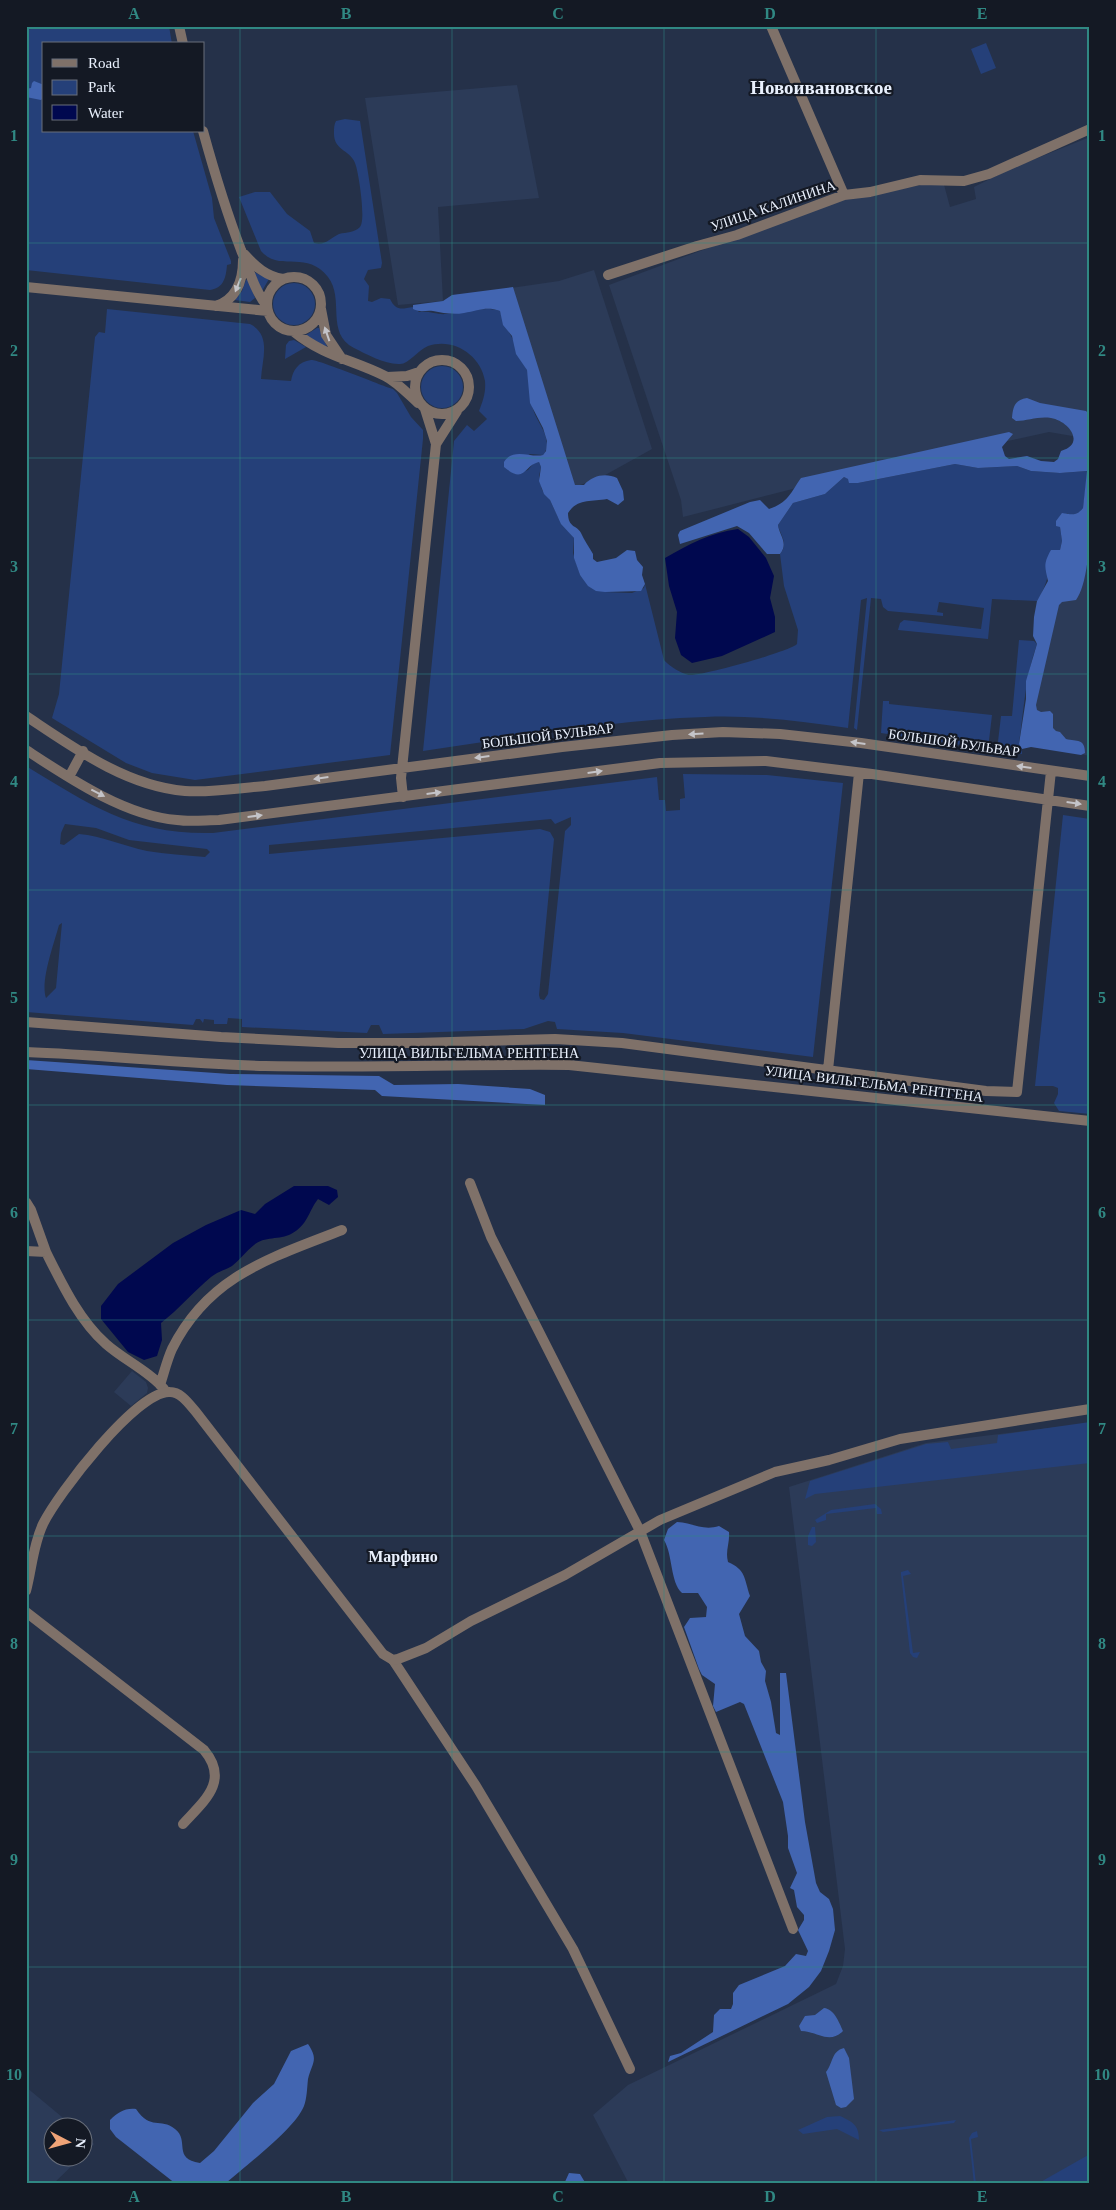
<svg xmlns="http://www.w3.org/2000/svg" width="1116" height="2210" font-family="'Times New Roman',serif">
<style>
.built{fill:#2c3b58}
.green{fill:#254079;fill-rule:evenodd}
.forest{fill:#4265b1}
.water{fill:#00084f}
.lines{fill:none;stroke-linecap:round;stroke-linejoin:round}
.minor{stroke:#7f7169;stroke-width:10}
.tertiary{stroke:#7f7169;stroke-width:10}
.oneway{fill:#c4c4c9}
.grid{fill:none;stroke:#308883;stroke-width:1;stroke-opacity:0.55}
.labels{text-anchor:middle;dominant-baseline:central;stroke-width:4.5;stroke-linejoin:round;paint-order:stroke}
.street-label{font-size:14px;fill:#e9f0fd;stroke:#141924}
.quarter-label{font-size:16px;font-weight:bold;fill:#e9f0fd;stroke:#141924}
.district-label{font-size:19px;font-weight:bold;fill:#e9f0fd;stroke:#141924}
.neatline{fill:none;stroke:#308883;stroke-width:2}
.grid-label{font-size:16px;text-anchor:middle;font-weight:bold;fill:#308883}
</style>
<rect width="100%" height="100%" fill="#253149"/>
<path class="built" d="M517,85L539,198L438,207L443,301L398,305L365,98Z
M1090,137V439L1049,432L828,480L683,517L681,500L609,285L834,201L943,181L950,207L976,199L974,187L1010,169Z
M594,270L652,449L598,479L571,488L511,288L559,281Z
M1090,520V756L1024,743L1057,596Z
M132,1371L146,1382L148,1388L147,1393L131,1406L114,1392Z
M1090,1423V2184H629L593,2115L628,2085L836,1984L843,1966L845,1949L789,1487L926,1443Z
M26,2087L74,2127L52,2128V2158H80L53,2184H26Z
M83,2134L94,2144L83,2155Z"/>
<path class="green" d="M45,26H169L172,44H44V131H193L212,198L214,218L231,261V264L227,265C226,277 224,288 210,290L26,270V30Z
M986,43L996,68L981,74L971,49Z
M345,119L360,121L382,263L381,268L368,270L364,279L369,286L368,301L372,302L381,298L390,299C396,311 401,309 413,307L419,312C431,311 437,315 446,314C464,314 482,305 500,311C506,332 521,349 527,370C531,383 529,399 534,412C539,425 554,441 543,455L530,454L508,470L515,474L528,470L534,463L539,462L541,467L539,476L542,490L550,500L558,517L574,538L573,553L580,575L605,592L632,593L644,588L645,584L664,660C668,665 683,675 690,675C702,676 791,651 797,644L798,630L784,586L780,554C789,543 780,535 778,525L793,503L825,494L844,477L858,483L955,464L978,468L1017,466L1031,471L1060,473L1088,471L1083,508L1080,512L1070,516L1067,513L1060,527L1062,541L1060,550H1055C1049,568 1048,585 1037,601L992,599L988,639L898,630L900,623L904,620L981,629L984,608L939,602L937,612L943,613V616L888,611L883,607L881,599L871,598L857,730L854,728L867,598L861,600L848,728C801,721 753,715 705,717C610,720 516,738 423,751L454,441L467,425L474,431L487,419L479,411C483,401 486,392 485,381C481,355 453,337 428,346C418,350 409,364 400,364C386,365 366,354 354,348C325,333 345,299 328,277C306,249 280,273 261,251L239,197L255,192H270L287,214L310,231L314,243C326,246 330,238 339,234C347,232 354,233 360,227C366,220 359,176 356,166C352,149 333,152 334,132C334,128 334,125 336,121Z
M254,272L269,279L262,291Z
M246,280H248L255,298L250,302L235,300L242,291Z
M273 304a21 21 0 1 1 42 0a21 21 0 1 1-42 0Z
M107,309L250,324C272,335 262,359 261,379L291,381C293,370 298,362 311,360C317,359 380,385 393,389L397,393L411,417L423,430V439L390,755L195,780L152,773L126,763L52,718L59,694L95,337L99,332L105,333Z
M317,328H319L328,349L306,335Z
M294,340L306,347L285,359L286,345L289,341Z
M421 387a21 21 0 1 1 42 0a21 21 0 1 1-42 0Z
M1019,640L1034,641L1037,644C1025,677 1024,710 1019,743L1022,749V754L997,750L1001,716H1012Z
M883,701H889V704L992,715L988,749L881,733Z
M26,766C92,806 133,835 213,833L657,777L659,800H665L666,811L680,810V799L685,798L683,774L767,775L843,783L813,1057L623,1033L557,1029L555,1022L548,1021L524,1029L383,1034L379,1025H371L367,1033L242,1027V1019L228,1018L227,1024H214V1020L204,1019L203,1023L200,1019H196L193,1025L26,1012ZM571,817V825L565,831L548,994L544,1000L540,999L539,995L554,839L550,832L540,829L269,854V845L551,819L555,824ZM65,824L96,828L129,840L207,849L210,852L205,857C185,855 166,854 147,851C124,846 102,836 79,834L64,845L60,844L61,833ZM62,923L56,988L46,998C40,981 54,944 59,925Z
M1063,815L1090,819V1114L1059,1111L1054,1103L1058,1094V1088L1053,1086H1035Z
M1090,1422V1463L815,1494L805,1499L810,1481L926,1444L948,1442L951,1449L997,1443L998,1435Z
M875,1504L881,1509L882,1514H877L876,1508L826,1514V1520L817,1523L815,1520L831,1510Z
M812,1527H815L816,1542L812,1546L808,1545V1536Z
M908,1570L911,1574L903,1576L913,1653L920,1652L917,1658L913,1657L910,1653L901,1575V1572Z
M840,2116C853,2122 859,2125 859,2140L837,2129L803,2134L798,2130L827,2117Z
M956,2120L954,2123L883,2132L879,2130Z
M977,2131L978,2137L971,2139L976,2184H974L969,2138L972,2133Z
M1090,2154V2184H1037Z"/>
<path class="forest" d="M34,81L44,85V97L41,100L26,97V89L31,88L32,83Z
M513,287L575,485H584C593,475 606,473 617,478L623,491L624,500L618,505L607,499C591,502 578,498 568,513C568,528 577,525 581,533C584,540 589,547 593,554V559L597,562L616,558L627,550L635,551L637,560L643,567L642,575L645,584L641,591L605,592L596,591L588,586L580,575L574,558V538L561,524L550,500L544,494L539,481L541,467L539,462C524,465 525,485 504,467V462C513,447 530,458 543,455L546,451L547,441L543,428L530,403L527,370L516,354L512,336L503,325L500,311C486,306 478,311 464,313C453,315 443,313 433,311C425,310 421,313 413,309V305L443,301L452,295Z
M1027,398L1040,403L1086,411L1090,415C1090,454 1097,572 1076,600L1062,602L1059,605L1036,705L1037,710L1041,712L1050,711L1053,714V728L1056,731L1060,732L1066,739C1077,742 1085,738 1085,753L1081,755L1031,747L1022,749L1019,744L1026,699V681L1037,644L1033,636L1034,617L1037,601L1048,581C1045,567 1043,564 1051,550H1060L1062,541L1060,527L1056,526V521L1062,513C1071,514 1076,517 1083,508L1087,471L1060,473L1031,471L1017,466L978,468L955,464L858,483H849L848,479L844,477L825,494L793,503L778,525C779,535 789,543 780,554H767L749,533L737,526L680,544L678,535L680,531L750,502L760,500L769,509C788,503 791,492 801,478L1009,432L1013,434L1002,447L1005,456L1009,459L1027,456L1041,461L1054,462L1058,459L1061,451C1086,444 1069,421 1051,418C1038,416 1028,421 1016,421L1012,418C1013,406 1015,400 1027,398Z
M26,1060L230,1074L379,1076L394,1085L458,1084L530,1089L545,1095V1105L382,1096L375,1090L227,1085L26,1069Z
M677,1522C693,1523 703,1531 719,1526L729,1532C730,1543 725,1551 728,1562C746,1570 744,1578 750,1596L739,1614L745,1636L759,1651L761,1662L766,1671L765,1681L771,1702L776,1733L780,1735V1673H786L805,1822L816,1883L820,1892L829,1899L833,1909L835,1930L829,1951L821,1971L809,1987L788,2004L668,2062L670,2056L681,2053L713,2032L714,2015L720,2009H731L733,2004V1993L739,1985L785,1966L796,1954L806,1956L808,1951L798,1930L804,1920V1915L797,1907L794,1890L790,1888L797,1873L788,1848V1836L783,1802L744,1704L740,1702L716,1712L713,1706L715,1684L702,1675L699,1669L684,1627L690,1618L706,1617L707,1607L698,1593H682C670,1582 673,1555 664,1540L668,1529Z
M824,2008C834,2009 839,2022 843,2031C829,2045 817,2031 801,2031L799,2026L805,2016L815,2015Z
M308,2044C319,2060 312,2063 308,2079C307,2088 307,2098 304,2106C295,2129 245,2166 225,2184H176L116,2137L110,2129V2120C119,2112 124,2108 136,2109C151,2131 160,2117 175,2129C190,2140 172,2159 200,2163L214,2151L253,2103L274,2084L291,2051Z
M844,2048L849,2058L854,2099L846,2107L841,2108L836,2105L826,2072C833,2064 831,2051 844,2048Z
M569,2173L580,2174L586,2184H564Z"/>
<path class="water" d="M738,529L749,537L766,558L774,576L770,598L775,617V632L722,656L692,663L681,655L675,638L677,612L669,586L665,558C689,544 710,533 738,529Z
M294,1186H328L337,1190L338,1197L329,1205L318,1199C308,1212 308,1225 291,1234C280,1240 264,1236 254,1245C246,1251 240,1260 232,1266C225,1270 217,1272 211,1277C194,1291 179,1309 161,1323L162,1340L157,1356L144,1360L128,1352L101,1319V1306L118,1284L173,1243L206,1225L241,1210L255,1214L265,1204Z"/>
<g class="lines">
<path class="minor" d="M179,26L183,44
M771,26L844,195
M203,131C214,171 226,211 241,250C249,269 254,290 267,306
M244,254C256,267 266,276 283,279
M608,275L697,246L737,235L844,195L870,192L920,180L964,181L989,174L1090,129
M267 304a27 27 0 1 1 54 0a27 27 0 1 1-54 0Z
M26,287L268,311
M216,306C237,299 243,281 243,260
M321,309L326,335L342,359
M293,331C325,357 351,359 385,376C397,382 408,394 418,403
M415 387a27 27 0 1 1 54 0a27 27 0 1 1-54 0Z
M387,377L407,376L419,372
M436,444L457,411
M26,716C74,748 126,786 185,791C211,793 239,788 265,786L562,747L672,735L723,732L780,734L861,743L1090,776
M26,750C69,778 125,816 177,820C191,822 206,820 219,820L660,763L766,761L872,774L1090,806
M69,777L83,751
M403,797L401,778L436,444L425,409
M26,1022L221,1037L338,1043H418L555,1039L622,1043L986,1091L1017,1092L1051,771
M26,1052C106,1055 185,1064 265,1066C367,1068 468,1064 569,1065L1090,1121
M828,1070L859,773
M470,1183L491,1237L640,1531L793,1929
M26,1202L31,1210L46,1252
M26,1251L46,1252C62,1284 79,1320 106,1344C124,1360 149,1371 164,1389
M160,1385C164,1373 167,1360 172,1349C209,1275 271,1258 342,1230
M26,1612L204,1750C230,1781 204,1801 183,1824
M393,1660L476,1786L573,1949L630,2069"/>
<path class="tertiary" d="M26,1591C32,1568 33,1545 43,1524C57,1495 137,1390 170,1392C181,1392 189,1404 196,1412L383,1654L393,1660L398,1659L426,1648L471,1621L565,1575L660,1520L775,1472L829,1460L900,1439L1090,1409"/>
</g>
<defs><path id="oneway-solid" d="M-6-.8H1V-3.2L6.5 0L1 3.2V.8H-6Z" transform="scale(1.25)"/></defs>
<g class="oneway">
<use href="#oneway-solid" transform="translate(238 285) rotate(112)"/>
<use href="#oneway-solid" transform="translate(327 334) rotate(-109)"/>
<use href="#oneway-solid" transform="translate(696 734) rotate(177)"/>
<use href="#oneway-solid" transform="translate(858 743) rotate(-172)"/>
<use href="#oneway-solid" transform="translate(482 757) rotate(173)"/>
<use href="#oneway-solid" transform="translate(1024 767) rotate(-172)"/>
<use href="#oneway-solid" transform="translate(595 772) rotate(-8)"/>
<use href="#oneway-solid" transform="translate(321 778) rotate(172)"/>
<use href="#oneway-solid" transform="translate(98 793) rotate(27)"/>
<use href="#oneway-solid" transform="translate(434 793) rotate(-7)"/>
<use href="#oneway-solid" transform="translate(1074 803) rotate(8)"/>
<use href="#oneway-solid" transform="translate(255 816) rotate(-7)"/>
</g>
<path class="grid" d="M240,26V2184M452,26V2184M664,26V2184M876,26V2184M26,243H1090M26,458H1090M26,674H1090M26,890H1090M26,1105H1090M26,1320H1090M26,1536H1090M26,1752H1090M26,1967H1090"/>
<g class="labels">
<g class="street-label">
<text transform="translate(773 206) rotate(-19)">УЛИЦА КАЛИНИНА</text>
<text transform="translate(548 736) rotate(-7)">БОЛЬШОЙ БУЛЬВАР</text>
<text transform="translate(954 743) rotate(8)">БОЛЬШОЙ БУЛЬВАР</text>
<text x="469" y="1053">УЛИЦА ВИЛЬГЕЛЬМА РЕНТГЕНА</text>
<text transform="translate(874 1084) rotate(7)">УЛИЦА ВИЛЬГЕЛЬМА РЕНТГЕНА</text>
</g>
<g class="quarter-label">
<text x="403" y="1556">Марфино</text>
</g>
<g class="district-label">
<text x="821" y="87">Новоивановское</text>
</g>
</g>
<rect width="1116" height="2210" fill="none" stroke="#141924" stroke-width="55"/>
<rect x="42" y="42" width="162" height="90" fill="#141924" stroke="#696f7b"/>
<rect x="52" y="59" width="25" height="8" fill="#7f7169" stroke="#696f7b"/>
<text x="88" y="68" font-size="15" fill="#e9f0fd">Road</text>
<rect x="52" y="80" width="25" height="15" fill="#254079" stroke="#696f7b"/>
<text x="88" y="92" font-size="15" fill="#e9f0fd">Park</text>
<rect x="52" y="105" width="25" height="15" fill="#00084f" stroke="#696f7b"/>
<text x="88" y="118" font-size="15" fill="#e9f0fd">Water</text>
<g transform="translate(68 2142) rotate(96)"><circle r="24" fill="#141924" stroke="#696f7b"/>
<path d="M0-4L9 19L0 12L-9 19Z" fill="#efa377"/>
<text y="-8" font-size="14" font-weight="bold" text-anchor="middle" fill="#e9f0fd">N</text>
</g>
<rect x="28" y="28" width="1060" height="2154" class="neatline"/>
<g class="grid-label">
<text x="134" y="19">A</text>
<text x="346" y="19">B</text>
<text x="558" y="19">C</text>
<text x="770" y="19">D</text>
<text x="982" y="19">E</text>
<text x="14" y="141">1</text>
<text x="1102" y="141">1</text>
<text x="14" y="356">2</text>
<text x="1102" y="356">2</text>
<text x="14" y="572">3</text>
<text x="1102" y="572">3</text>
<text x="14" y="787">4</text>
<text x="1102" y="787">4</text>
<text x="14" y="1003">5</text>
<text x="1102" y="1003">5</text>
<text x="14" y="1218">6</text>
<text x="1102" y="1218">6</text>
<text x="14" y="1434">7</text>
<text x="1102" y="1434">7</text>
<text x="14" y="1649">8</text>
<text x="1102" y="1649">8</text>
<text x="14" y="1865">9</text>
<text x="1102" y="1865">9</text>
<text x="14" y="2080">10</text>
<text x="1102" y="2080">10</text>
<text x="134" y="2202">A</text>
<text x="346" y="2202">B</text>
<text x="558" y="2202">C</text>
<text x="770" y="2202">D</text>
<text x="982" y="2202">E</text>
</g>
</svg>
